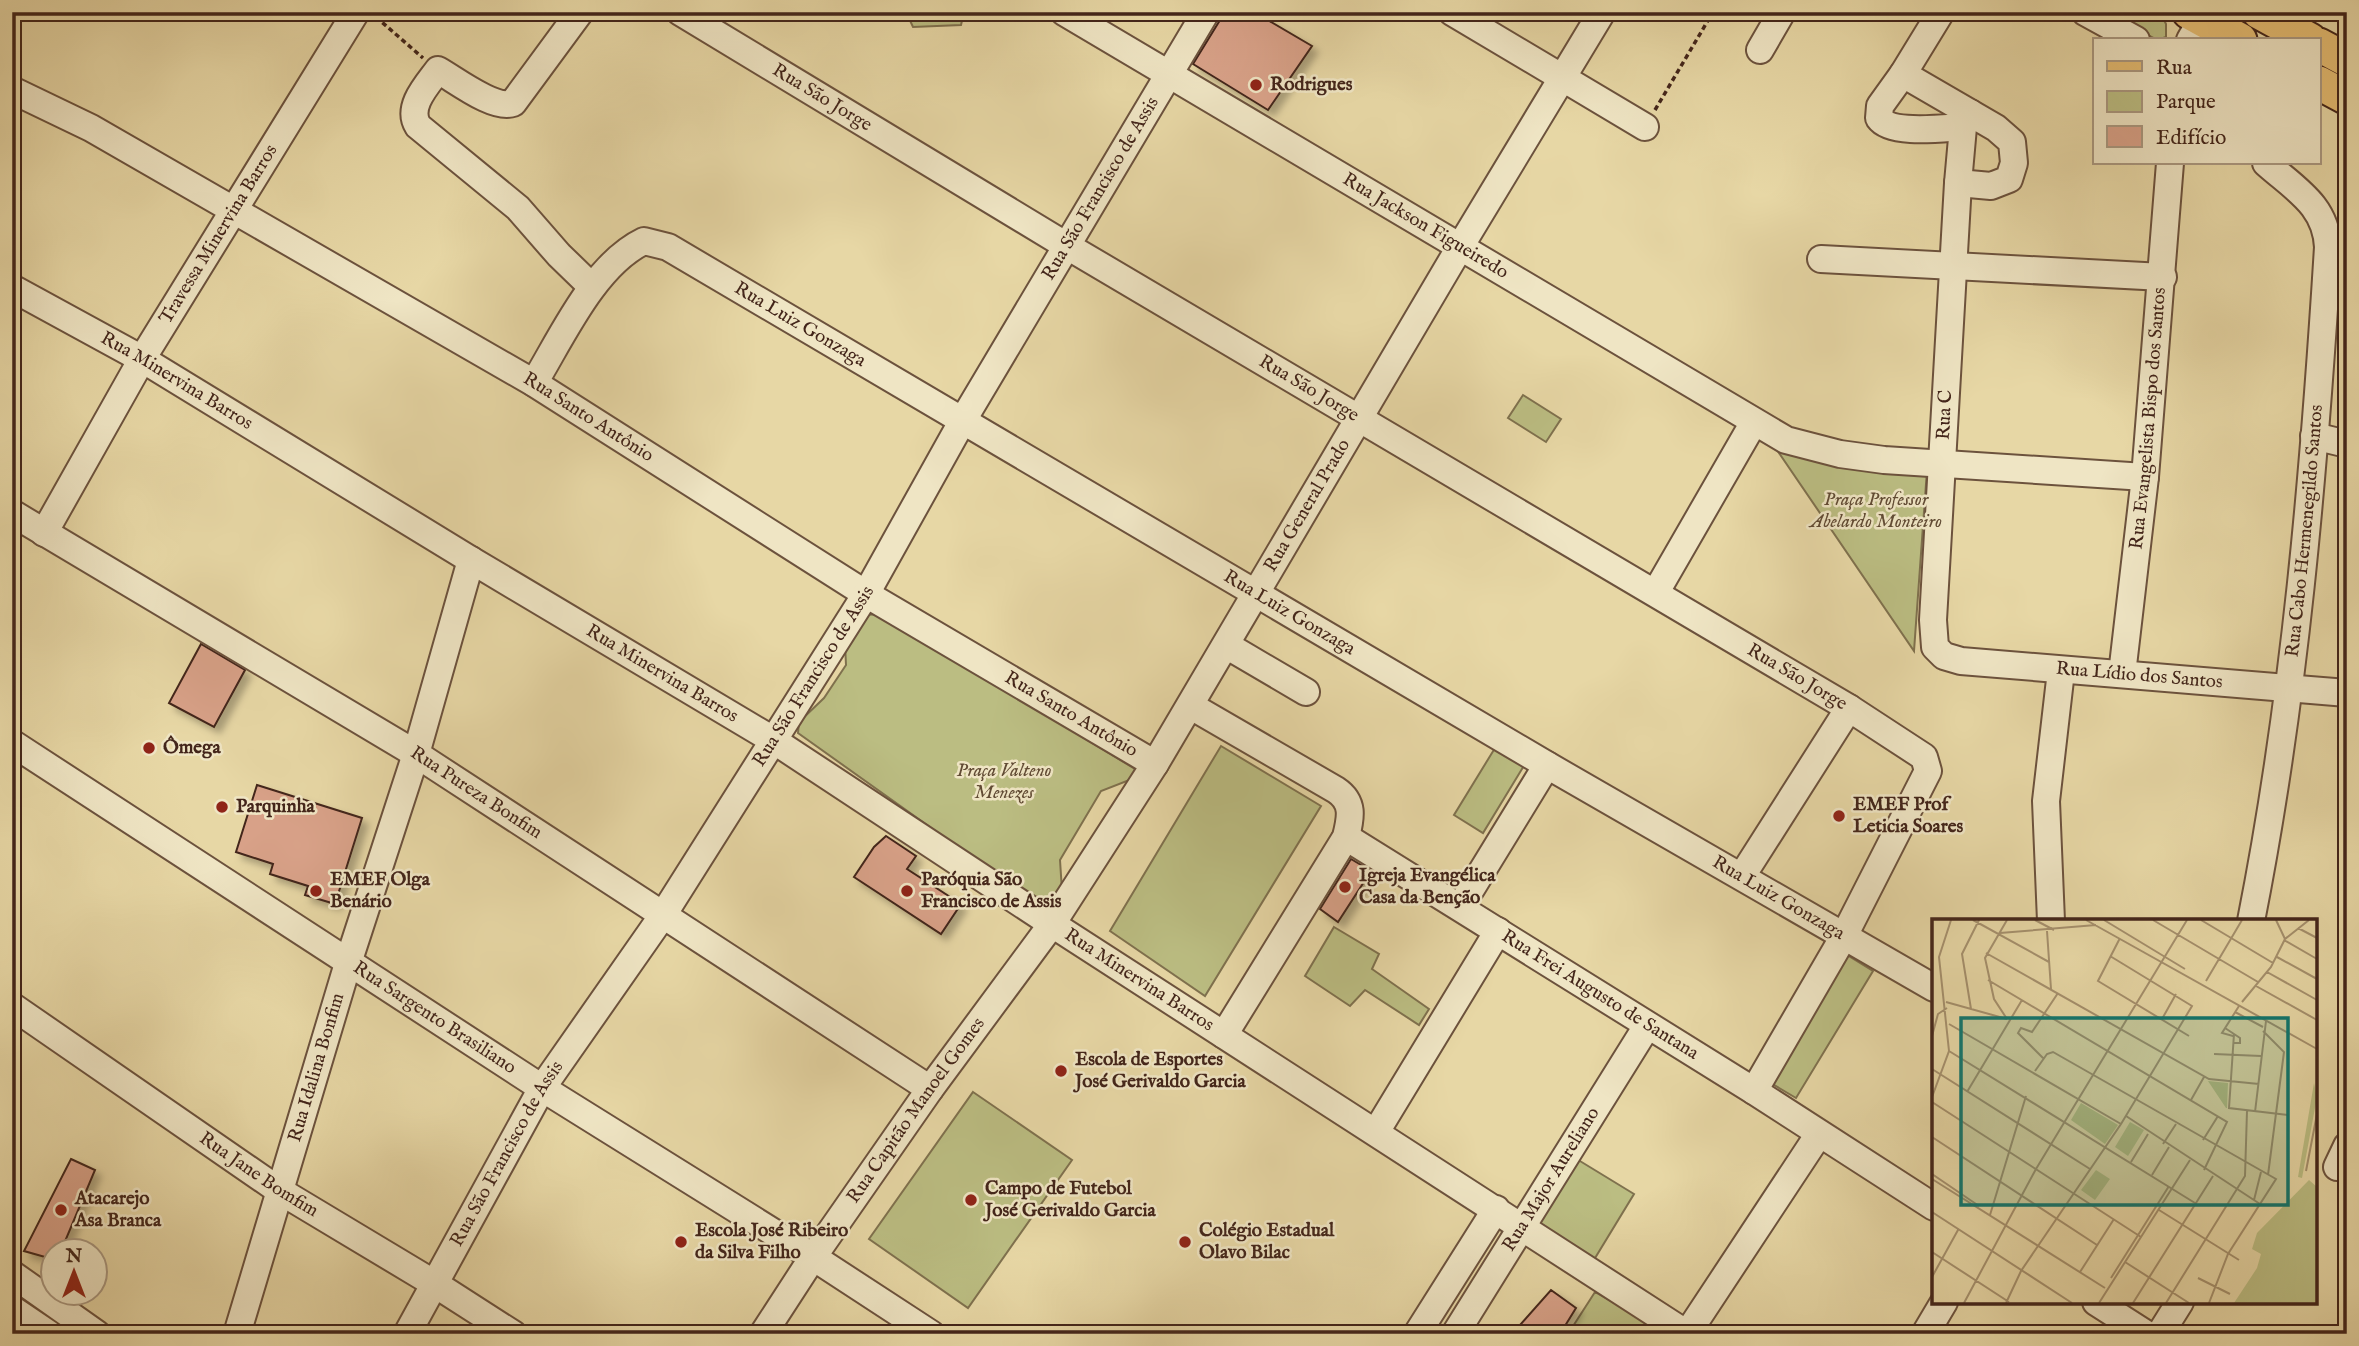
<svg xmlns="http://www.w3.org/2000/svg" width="2359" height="1346" font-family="'IM FELL English',serif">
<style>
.green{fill:#bbbd82;stroke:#7f714e;stroke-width:2}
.building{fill:#d8a188;stroke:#43251a;stroke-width:2;filter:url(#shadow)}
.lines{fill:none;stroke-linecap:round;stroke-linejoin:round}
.minor-casing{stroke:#6c523d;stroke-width:30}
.major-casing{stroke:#43251a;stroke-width:37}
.path{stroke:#43251a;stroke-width:3.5;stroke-dasharray:5 3.5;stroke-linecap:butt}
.minor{stroke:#efe5c4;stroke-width:26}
.major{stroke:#e4bc72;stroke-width:33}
.poi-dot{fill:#8f2418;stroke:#efe5c4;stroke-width:2.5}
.labels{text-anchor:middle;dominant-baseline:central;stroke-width:5;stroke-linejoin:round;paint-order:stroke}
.poi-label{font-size:19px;font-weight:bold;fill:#43251a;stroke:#efe5c4;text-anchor:start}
.street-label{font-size:19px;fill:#43251a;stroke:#efe5c4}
.park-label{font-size:19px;font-style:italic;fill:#614b34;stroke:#efe5c4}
.inset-road{fill:none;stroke:#a5906d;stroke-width:2}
.view{fill:#0f766e;fill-opacity:0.15;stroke:#0f766e;stroke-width:3.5}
.inset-edge{fill:none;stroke:#43251a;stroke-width:3.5}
</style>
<defs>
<filter id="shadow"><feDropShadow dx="6" dy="6" stdDeviation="3.5" flood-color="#0004"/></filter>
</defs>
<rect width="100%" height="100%" fill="#e7d7a5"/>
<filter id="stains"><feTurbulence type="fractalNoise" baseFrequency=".00286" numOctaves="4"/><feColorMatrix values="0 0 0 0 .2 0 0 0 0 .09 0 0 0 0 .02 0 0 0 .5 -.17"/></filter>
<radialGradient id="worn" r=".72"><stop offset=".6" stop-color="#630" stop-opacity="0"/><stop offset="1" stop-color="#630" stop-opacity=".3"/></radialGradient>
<path class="green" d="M906,12H964L961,25L913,27Z
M2105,12H2160L2166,24V37L2157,40Z
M1523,395L1561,419L1546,442L1508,418Z
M1777,450L1927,470L1914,651Z
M881,614L1135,769L1132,779L1101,791L1060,860L1062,891L1053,905L1042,907L798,733L799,722L824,698L846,665L845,644L865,615Z
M1221,746L1321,806L1205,996L1110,931Z
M1495,748L1525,764L1483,833L1454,815Z
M1334,927L1379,954L1372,969L1429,1009L1419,1025L1365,990L1350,1006L1305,976Z
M1847,955L1873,971L1796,1098L1769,1082Z
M973,1092L1072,1160L968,1308L869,1239Z
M1575,1158L1634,1194L1592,1263L1536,1225Z
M1595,1292L1669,1334H1568Z"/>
<path class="building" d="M1222,12H1254L1312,46L1268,110L1193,64L1220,20Z
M201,644L245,670L214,727L169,703Z
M257,785L362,818L335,904L305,895L308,886L270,874L273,864L236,852Z
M886,836L916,856L907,869L961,904L941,934L854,877L874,847Z
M1351,859L1371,871L1338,922L1320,909Z
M71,1159L95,1170L61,1251H52V1259L24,1251Z
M1551,1290L1576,1308L1560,1334H1512Z"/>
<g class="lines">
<g class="minor-casing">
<g id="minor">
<path d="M580,12L513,103C494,110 456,80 438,70C427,85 406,107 418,126L518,208L559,255L592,287"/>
<path id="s1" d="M680,12L1067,246L1849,708L1924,757L1928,771L1844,936L1754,1091"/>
<path id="s2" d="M1064,12L1786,440L1840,454L1884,460L2145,477"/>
<path d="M1452,12L1645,127"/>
<path d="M1941,12L1903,74L1880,106L1879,118C1891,135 1943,128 1963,127"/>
<path d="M2085,12L2136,40"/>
<path d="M2190,40L2202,19"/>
<path d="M1760,50L1782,12"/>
<path d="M1903,74L1996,128L2012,142L2014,163L2009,179L1991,186L1958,183"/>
<path id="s3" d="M12,90L91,128L534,383L866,594L1155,764"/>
<path id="s4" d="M1970,113L1963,127L1958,183L1933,620L1935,647L1944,656L1961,661L2347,693"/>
<path d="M1821,259L2163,277"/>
<path id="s5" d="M12,288L142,359L471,560L773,740L1052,924L1687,1334L1819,1134"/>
<path id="s6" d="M534,383C562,337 594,265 644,241L668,247L1547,765L1934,988"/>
<path d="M2314,436L2347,444"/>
<path id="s7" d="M12,513L416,754L930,1089"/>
<path id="s8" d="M44,533L142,359L356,12"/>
<path d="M1656,592L1754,422"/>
<path d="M1226,645L1306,692"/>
<path id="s9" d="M2122,674L2145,477L2170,163"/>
<path d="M1191,706L1336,790C1354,802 1351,817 1346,837L1224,1035"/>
<path id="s10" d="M12,743L542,1088L813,1257L931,1334"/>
<path id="s11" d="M1346,837L1754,1091L1934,1207"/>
<path d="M1742,876L1849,708"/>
<path d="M1460,907L1547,765"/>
<path d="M2051,921L2046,801L2061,671"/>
<path id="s12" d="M2251,921C2295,699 2314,473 2328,247C2326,205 2295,189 2266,163"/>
<path id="s13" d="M12,1006L280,1191L435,1284L513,1334"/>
<path d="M1376,1132L1498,931"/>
<path d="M2337,1167L2347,1146"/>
<path d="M12,1274L97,1334"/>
<path d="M2096,1302L2146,1334"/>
<path d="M12,1309L49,1334"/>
<path id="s14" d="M237,1334L349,960L416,754L471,560"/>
<path id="s15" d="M407,1334L542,1088L663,915L866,594L963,420L1206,12"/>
<path id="s16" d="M763,1334L813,1257L930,1089L1052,924L1155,764L1460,247L1602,12"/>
<path d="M1417,1334L1496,1209"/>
<path id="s17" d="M1455,1334L1647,1026"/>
<path d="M1925,1334L1944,1302"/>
<path d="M2160,1334L2180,1302"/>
</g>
</g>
<g class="major-casing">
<path id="major" d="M2189,12L2240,40
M2259,12L2310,40
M2319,45L2347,60
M2319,83L2347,98"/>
</g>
<path class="path" d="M376,17L423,58
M1655,110L1713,12"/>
<use href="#minor" class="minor"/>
<use href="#major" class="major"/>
</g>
<g class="poi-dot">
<circle cx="1256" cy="85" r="7"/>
<circle cx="149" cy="748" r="7"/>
<circle cx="222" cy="807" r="7"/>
<circle cx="1839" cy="816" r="7"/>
<circle cx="1345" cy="887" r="7"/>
<circle cx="316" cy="891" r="7"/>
<circle cx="907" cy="891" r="7"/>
<circle cx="1061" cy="1071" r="7"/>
<circle cx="971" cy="1200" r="7"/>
<circle cx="61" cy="1210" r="7"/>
<circle cx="681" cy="1242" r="7"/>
<circle cx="1185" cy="1242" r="7"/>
</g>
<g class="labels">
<g class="poi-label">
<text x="1270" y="85">Rodrigues</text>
<text x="163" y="748">Ômega</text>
<text x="1853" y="805">EMEF Prof<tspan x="1853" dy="22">Leticia Soares</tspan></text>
<text x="236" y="807">Parquinha</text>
<text x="1359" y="876">Igreja Evangélica<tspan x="1359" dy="22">Casa da Benção</tspan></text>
<text x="330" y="880">EMEF Olga<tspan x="330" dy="22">Benário</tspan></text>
<text x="921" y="880">Paróquia São<tspan x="921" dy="22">Francisco de Assis</tspan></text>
<text x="1075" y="1060">Escola de Esportes<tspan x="1075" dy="22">José Gerivaldo Garcia</tspan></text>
<text x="985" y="1189">Campo de Futebol<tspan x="985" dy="22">José Gerivaldo Garcia</tspan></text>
<text x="75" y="1199">Atacarejo<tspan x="75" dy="22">Asa Branca</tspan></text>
<text x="695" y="1231">Escola José Ribeiro<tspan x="695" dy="22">da Silva Filho</tspan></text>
<text x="1199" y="1231">Colégio Estadual<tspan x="1199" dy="22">Olavo Bilac</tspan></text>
</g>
<g class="street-label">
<text stroke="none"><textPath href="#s1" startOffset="166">Rua São Jorge</textPath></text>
<text stroke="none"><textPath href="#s15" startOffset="1340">Rua São Francisco de Assis</textPath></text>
<text stroke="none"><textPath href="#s2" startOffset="420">Rua Jackson Figueiredo</textPath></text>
<text stroke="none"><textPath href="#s8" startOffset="346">Travessa Minervina Barros</textPath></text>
<text stroke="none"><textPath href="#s6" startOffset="360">Rua Luiz Gonzaga</textPath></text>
<text stroke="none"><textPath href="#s5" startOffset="189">Rua Minervina Barros</textPath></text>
<text stroke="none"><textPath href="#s1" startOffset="733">Rua São Jorge</textPath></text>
<text transform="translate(1945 415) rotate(-87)">Rua C</text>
<text stroke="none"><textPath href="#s3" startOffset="663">Rua Santo Antônio</textPath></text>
<text stroke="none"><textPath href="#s9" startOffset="257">Rua Evangelista Bispo dos Santos</textPath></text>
<text stroke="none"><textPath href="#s16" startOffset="992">Rua General Prado</textPath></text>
<text stroke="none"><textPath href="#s12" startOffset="394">Rua Cabo Hermenegildo Santos</textPath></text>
<text stroke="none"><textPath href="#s6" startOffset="928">Rua Luiz Gonzaga</textPath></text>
<text stroke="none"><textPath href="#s5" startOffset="756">Rua Minervina Barros</textPath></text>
<text stroke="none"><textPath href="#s4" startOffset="746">Rua Lídio dos Santos</textPath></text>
<text stroke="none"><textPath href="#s15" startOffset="774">Rua São Francisco de Assis</textPath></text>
<text stroke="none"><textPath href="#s1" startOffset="1300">Rua São Jorge</textPath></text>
<text stroke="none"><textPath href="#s3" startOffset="1230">Rua Santo Antônio</textPath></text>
<text stroke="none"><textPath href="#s7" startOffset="542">Rua Pureza Bonfim</textPath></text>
<text stroke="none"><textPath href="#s6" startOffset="1494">Rua Luiz Gonzaga</textPath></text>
<text stroke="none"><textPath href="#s5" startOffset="1323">Rua Minervina Barros</textPath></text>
<text stroke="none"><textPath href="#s11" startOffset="299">Rua Frei Augusto de Santana</textPath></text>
<text stroke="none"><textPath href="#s10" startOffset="504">Rua Sargento Brasiliano</textPath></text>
<text stroke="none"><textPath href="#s14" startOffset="278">Rua Idalina Bonfim</textPath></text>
<text stroke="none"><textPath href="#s16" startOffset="271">Rua Capitão Manoel Gomes</textPath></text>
<text stroke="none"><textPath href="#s15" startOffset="206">Rua São Francisco de Assis</textPath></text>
<text stroke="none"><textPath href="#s13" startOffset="299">Rua Jane Bomfim</textPath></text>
<text stroke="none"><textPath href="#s17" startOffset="182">Rua Major Aureliano</textPath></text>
</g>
<g class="park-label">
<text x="1876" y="500">Praça Professor<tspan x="1876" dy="22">Abelardo Monteiro</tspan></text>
<text x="1004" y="771">Praça Valteno<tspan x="1004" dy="22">Menezes</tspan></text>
</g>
</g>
<g transform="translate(1932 919)">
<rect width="385" height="385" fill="#e7d7a5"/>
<path d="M276,162L296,164L295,189H294ZM382,164L385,178L370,259L366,258ZM149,184L186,206L173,225L139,201ZM198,203L212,211L196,237L183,228ZM164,251L178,260L163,281L149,271ZM377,261L385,268V384H302L325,349L329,335L320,330L325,314Z" fill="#bbbd82"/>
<path class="inset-road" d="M41,1L117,43M75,1L53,39L62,80L75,100M103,1L122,11M154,1L385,130M172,1L253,50M221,1L326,63M269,1L341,44M344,1L353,20M366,9L385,19M115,12L119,70M68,14L164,6M188,19L166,62L257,117M352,21L385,40M54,34L277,160L327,165M345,38L385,60M335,53L385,81M56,61L295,203L272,251M274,62L310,1M324,67L385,101M14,83L75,100M310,83L339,48L353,20L377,1M39,90L30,35L47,1M303,93L331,108M230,100L244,75M17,105L189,205M293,109L308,119V124H301M331,112L352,133L336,256M302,115L297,189L357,196M0,117L6,95L15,89M301,117L290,114L307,87M17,132L263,284M282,135L329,137M111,139L86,114L89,109L100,113L126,74M0,150L158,250M103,152L115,135L121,133L344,260L296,335L277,384M35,173L90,81M0,178L17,132L7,38L19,1M259,181L272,158M0,183L209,318M323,193L334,102M194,197L328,285M0,218L165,326M271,221L286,197M231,225L244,205M199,243L216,215M374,252L385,195M0,255L47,287M220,256L237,228M0,260L173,369M322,281L329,253M227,291L307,341M0,293L140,384M58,296L94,177M0,333L77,383M193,343L257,384M148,353L182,300M0,358L26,311M179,359L237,267M266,359L298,375M32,384L104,250L255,1M74,384L89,352L189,205L260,87L178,37M167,384L258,241M201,384L281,257M234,384L313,257L315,192"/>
<path class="view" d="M29,99H356V286H29Z"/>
<rect width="385" height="385" class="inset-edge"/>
</g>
<rect width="2359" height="1346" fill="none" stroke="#e7d7a5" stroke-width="42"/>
<rect x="14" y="14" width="2331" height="1318" fill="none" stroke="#43251a" stroke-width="3.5"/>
<rect x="21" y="21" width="2317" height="1304" fill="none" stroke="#43251a" stroke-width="2"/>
<rect x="2093" y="38" width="228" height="126" fill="#efe5c4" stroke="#aa9880" stroke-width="2"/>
<rect x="2107" y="61" width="35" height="10" fill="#e4bc72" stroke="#aa9880" stroke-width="2"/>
<text x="2156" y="74" font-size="21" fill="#43251a">Rua</text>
<rect x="2107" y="91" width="35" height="21" fill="#bbbd82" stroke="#aa9880" stroke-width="2"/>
<text x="2156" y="108" font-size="21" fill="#43251a">Parque</text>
<rect x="2107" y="126" width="35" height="21" fill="#d8a188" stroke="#aa9880" stroke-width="2"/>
<text x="2156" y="144" font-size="21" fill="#43251a">Edifício</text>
<g transform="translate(74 1272)"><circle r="33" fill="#efe5c4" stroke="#aa9880" stroke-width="2"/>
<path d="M0-5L12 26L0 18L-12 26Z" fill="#8f2418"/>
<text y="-10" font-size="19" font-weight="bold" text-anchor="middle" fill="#43251a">N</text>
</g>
<rect width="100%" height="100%" filter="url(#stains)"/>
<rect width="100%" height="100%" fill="url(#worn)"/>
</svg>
